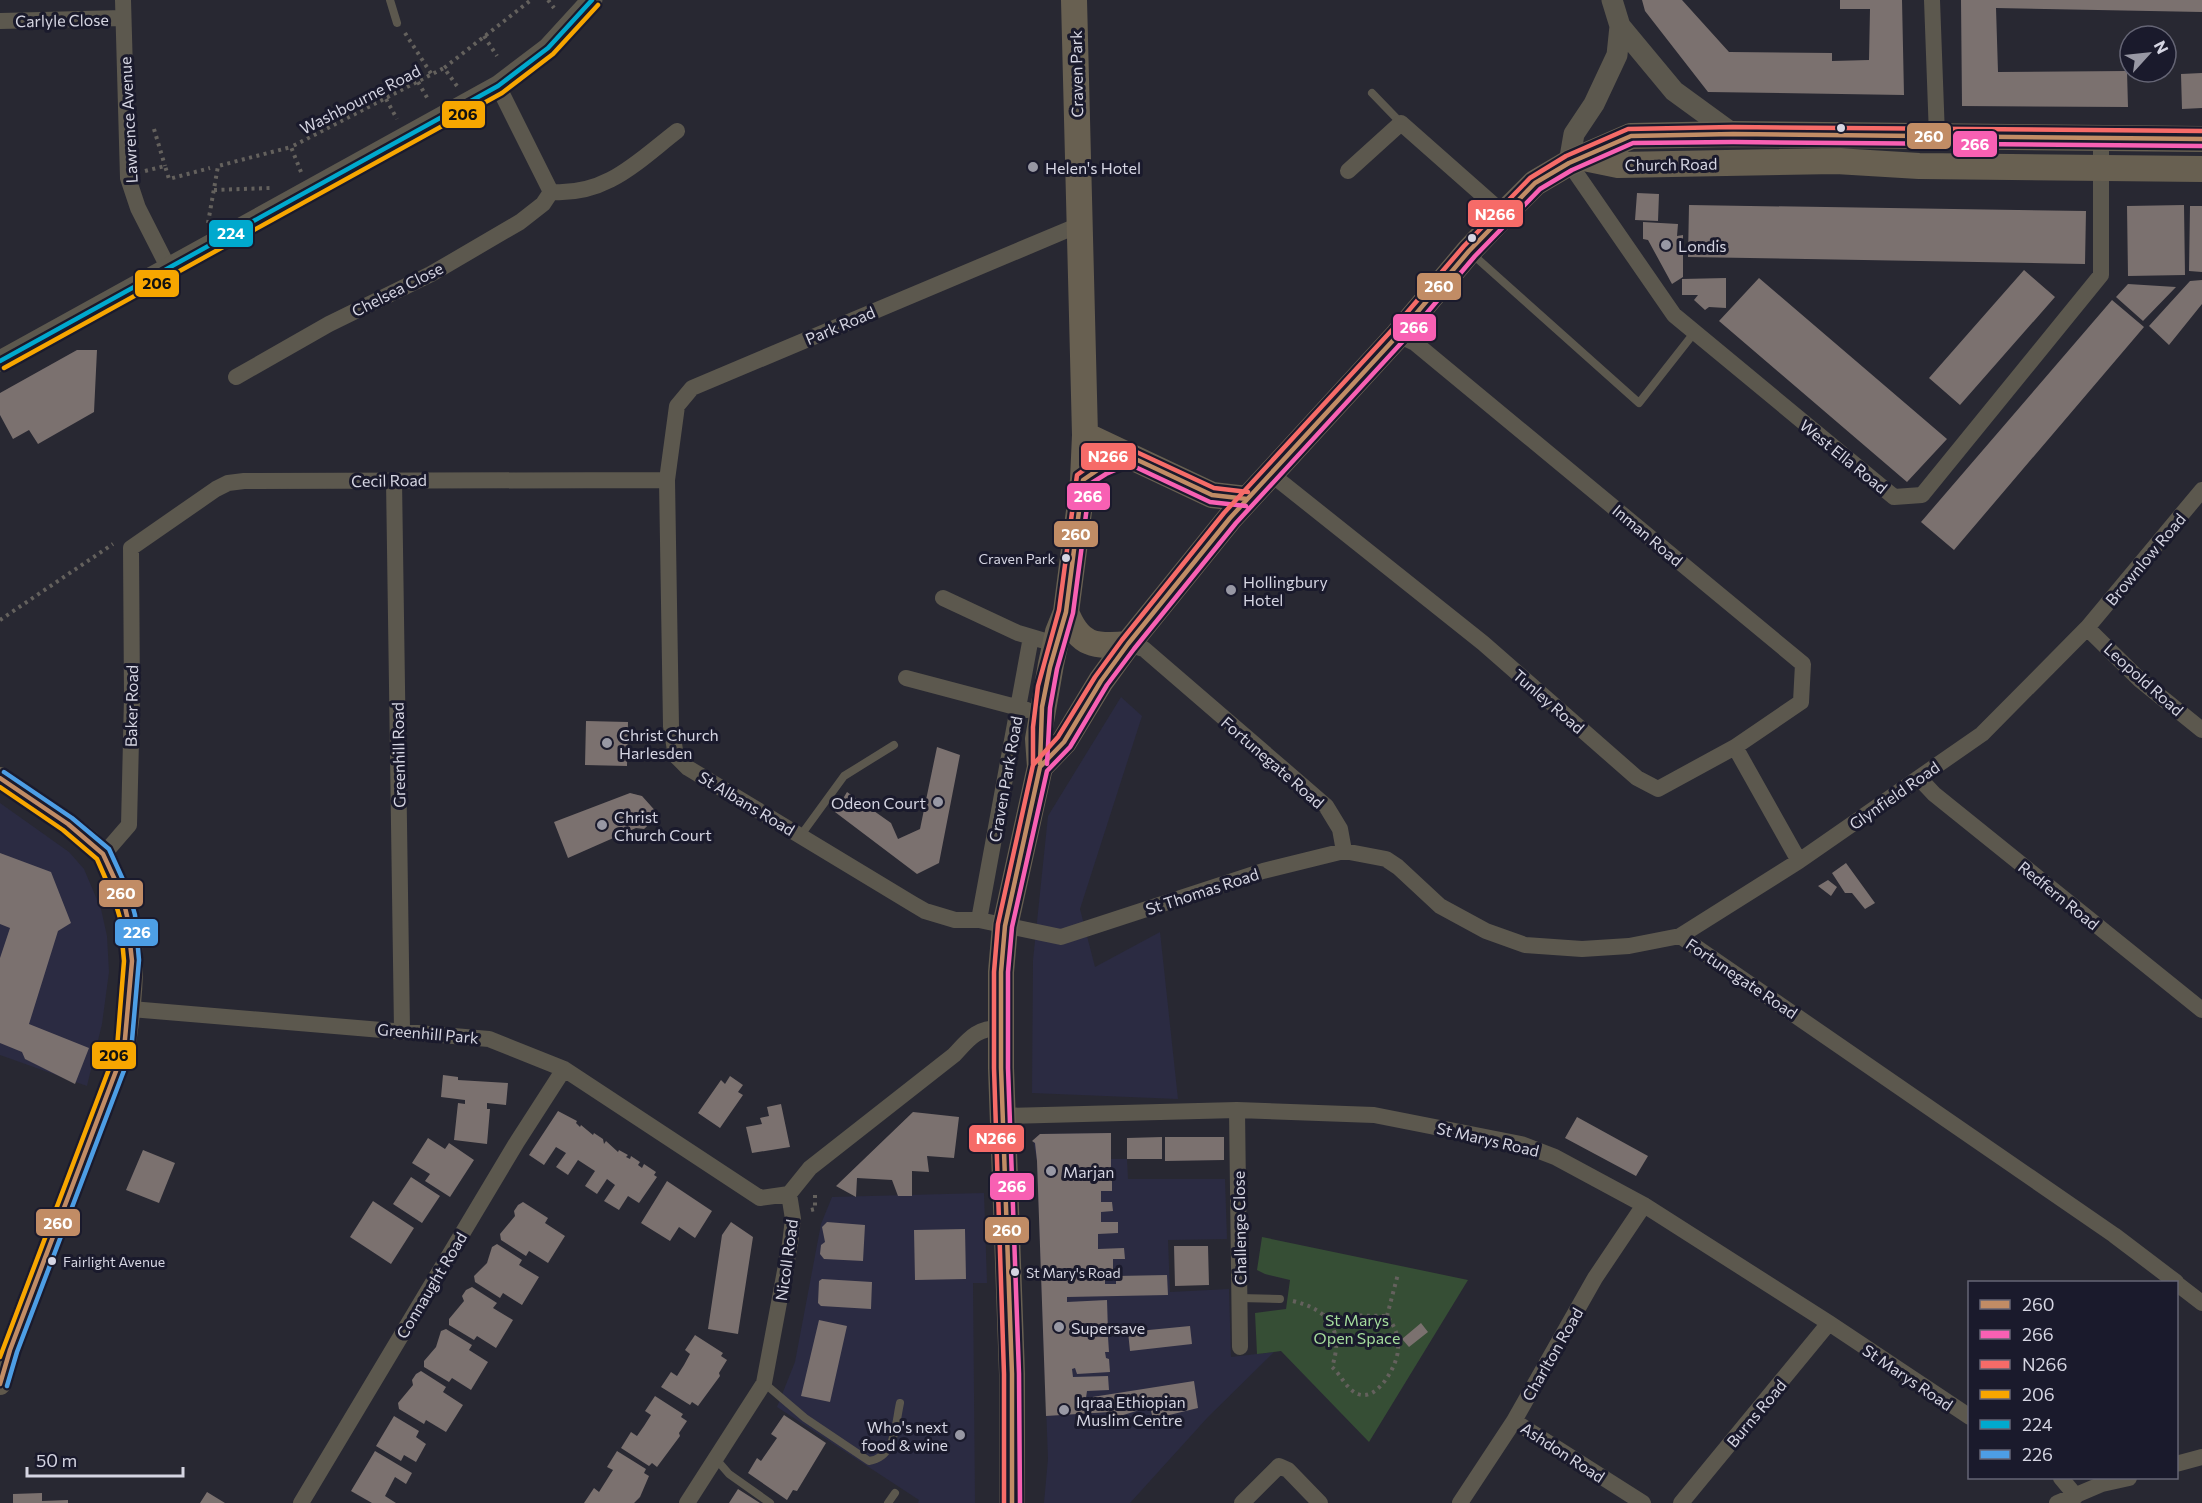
<svg xmlns="http://www.w3.org/2000/svg" width="2202" height="1503" font-family="Commissioner,sans-serif">
<style>
.built{fill:#2b2b42}
.green{fill:#364e35}
.building{fill:#7b716f}
.lines{fill:none;stroke-linecap:round;stroke-linejoin:round}
.path{stroke:#64615d;stroke-width:4;stroke-dasharray:3 4.5;stroke-linecap:butt}
.service{stroke:#5c584e;stroke-width:8}
.minor{stroke:#5c584e;stroke-width:16}
.tertiary{stroke:#5c584e;stroke-width:21}
.secondary{stroke:#60594c;stroke-width:22}
.primary{stroke:#686051;stroke-width:26}
.bus-1-casing{stroke:#1a1a2c;stroke-width:9}
.bus-2-casing{stroke:#1a1a2c;stroke-width:9}
.bus-3-casing{stroke:#1a1a2c;stroke-width:9}
.bus-4-casing{stroke:#1a1a2c;stroke-width:9}
.bus-5-casing{stroke:#1a1a2c;stroke-width:9}
.bus-6-casing{stroke:#1a1a2c;stroke-width:9}
.bus-1{stroke:#c18c65;stroke-width:4.5}
.bus-2{stroke:#f860b3;stroke-width:4.5}
.bus-3{stroke:#f66b68;stroke-width:4.5}
.bus-4{stroke:#f7a600;stroke-width:4.5}
.bus-5{stroke:#00a9ce;stroke-width:4.5}
.bus-6{stroke:#4d9ee5;stroke-width:4.5}
.bus-dot{fill:#d5d5e2;stroke:#1a1a2c;stroke-width:2}
.poi-dot{fill:#9898a4;stroke:#1a1a2c;stroke-width:2}
.labels{text-anchor:middle;dominant-baseline:central;stroke-width:6;stroke-linejoin:round;paint-order:stroke}
.bus-label{font-size:14px;fill:#d5d5e2;stroke:#1a1a2c;text-anchor:start}
.street-label{font-size:16px;fill:#d5d5e2;stroke:#1a1a2c}
.poi-label{font-size:16px;fill:#d5d5e2;stroke:#1a1a2c;text-anchor:start}
.park-label{font-size:16px;fill:#a4dc9c;stroke:#1a1a2c}
.line-badge{stroke:#1a1a2c;stroke-width:2}
.badge-label{font-size:16px;text-anchor:middle;font-weight:bold;fill:#fff}
.pale-badge-label{font-size:16px;text-anchor:middle;font-weight:bold;fill:#111}
</style>
<rect width="100%" height="100%" fill="#282832"/>
<path class="built" d="M1121,697L1142,716L1080,909L1095,967L1160,932L1178,1099L1032,1093L1033,960L1048,816Z
M0,803L69,852L84,869L101,909L107,936L109,972L102,1024L87,1086L0,1055Z
M1111,1133V1159H1127L1128,1179H1225L1227,1239L1168,1240L1170,1292L1229,1289L1231,1357L1274,1352L1208,1417L1130,1503H1044L1048,1459L1037,1161L1033,1141L1040,1134Z
M984,1193L987,1283H973L975,1503H918L919,1500L777,1407L795,1362L821,1224L832,1197Z"/>
<path class="green" d="M1262,1237L1468,1280L1369,1442L1281,1351L1257,1354L1255,1313L1286,1309L1290,1280L1265,1274L1257,1270Z"/>
<path class="building" d="M1642,0H1682L1729,52L1832,53V61L1869,60L1870,9H1840V0H1902L1904,95L1708,92L1645,11Z
M1961,0H2202V12L1996,8L1998,72L2127,71L2128,107L1962,106Z
M2202,73V108L2182,109L2181,74Z
M1637,193L1659,194L1658,221L1635,220Z
M1689,205L2086,211L2085,264L1688,257Z
M2184,205L2185,275L2128,276L2127,206Z
M2190,206H2202V272L2189,271Z
M1643,222L1678,224L1677,236L1683,235V277L1672,284L1648,240L1643,239Z
M2024,270L2055,297L1960,405L1929,378Z
M1726,278V308L1709,307L1705,310L1694,300L1698,295H1682V279Z
M1759,278L1947,439L1907,482L1719,321Z
M2202,280V304L2169,345L2149,326L2190,281Z
M2128,284L2176,287L2143,321L2116,297Z
M2112,300L2144,327L1954,550L1921,522Z
M77,350H97L94,412L38,444L29,430L13,439L0,415V393Z
M586,721L628,722L627,766L585,765Z
M937,747L960,755L939,863L917,874L835,812L847,792L891,823L898,839L920,829Z
M630,793L642,796L659,815L644,829L636,828L568,858L554,822Z
M0,853L51,872L71,923L58,931L29,1024L89,1048L75,1084L25,1059L22,1052L0,1043V958L10,928L0,924Z
M1846,863L1875,903L1865,909L1852,893H1845L1832,873Z
M1828,880L1837,887L1831,896L1818,886Z
M443,1075L458,1077V1080L508,1083L506,1105L487,1103V1109H490L487,1144L454,1140L458,1103L465,1104V1100L441,1097Z
M730,1076L743,1085L738,1092L743,1095L720,1128L698,1113L721,1080L725,1084Z
M781,1104L790,1147L752,1153L746,1127L762,1124L760,1118L769,1116L767,1107Z
M558,1111L577,1121L576,1123L580,1127L581,1125L593,1135L594,1133L603,1139L604,1144L606,1141L618,1152L619,1150L628,1155L626,1157L630,1159L631,1156L640,1162L638,1165L642,1168L644,1164L656,1172L654,1175L657,1177L639,1203L628,1196L619,1210L604,1201L615,1185L607,1179L597,1194L585,1186L595,1171L578,1160L568,1175L556,1167L566,1153L556,1147L544,1165L529,1155Z
M913,1112L959,1117L954,1158L927,1156L929,1172L912,1171V1196H898L892,1180L857,1178L856,1197L836,1186Z
M1577,1117L1648,1156L1636,1176L1565,1138Z
M1111,1133V1169L1100,1170V1180L1112,1179V1191H1101V1202H1112L1113,1211L1101,1212V1222H1118V1233L1098,1234V1249L1124,1248L1125,1259H1113V1272H1105V1284H1116V1276L1167,1275L1168,1295L1067,1297V1302L1107,1300L1108,1332L1078,1333L1072,1336L1108,1337L1109,1352H1105L1106,1358L1109,1359L1110,1372L1077,1374L1075,1368L1072,1369L1073,1377L1108,1376L1109,1390L1087,1391L1086,1398L1194,1381L1198,1408L1153,1419L1150,1407L1113,1418L1110,1412L1046,1416L1037,1161L1035,1143L1032,1141L1040,1134Z
M1162,1137V1159H1127V1138Z
M1165,1137H1224V1160L1165,1161Z
M428,1138L445,1149L449,1143L474,1160L450,1197L425,1181L430,1174L412,1163Z
M143,1150L175,1163L159,1203L126,1190Z
M411,1177L440,1196L422,1223L393,1204Z
M667,1181L712,1211L695,1238L679,1227L670,1241L641,1223Z
M373,1201L414,1228L391,1264L350,1237Z
M523,1202L548,1218L545,1223L565,1236L548,1263L529,1251L526,1256L501,1240L500,1234L515,1216L514,1211L518,1205Z
M731,1222L753,1237L738,1334L708,1329L722,1235Z
M827,1222L865,1225L863,1261L824,1259L820,1254L821,1245L825,1242L822,1227Z
M965,1229L966,1279L915,1280L914,1230Z
M497,1244L522,1260L519,1265L539,1277L522,1305L503,1293L500,1298L475,1282L474,1276L487,1263L492,1247Z
M1174,1246H1208L1209,1285L1175,1286Z
M822,1279L872,1282L871,1309L821,1306L818,1303L819,1281Z
M472,1287L497,1303L493,1308L513,1320L496,1348L477,1336L474,1340L449,1325V1319L464,1301L462,1296L466,1290Z
M819,1320L847,1326L830,1402L801,1396Z
M1421,1323L1428,1332L1409,1347L1402,1339Z
M1190,1326L1192,1344L1130,1351L1128,1332Z
M446,1329L472,1345L469,1350L488,1362L471,1390L452,1378L449,1382L424,1367V1361L436,1347L441,1331Z
M695,1335L723,1353L721,1356L727,1360L719,1373L720,1376L698,1406L692,1402L690,1405L661,1387L671,1372L677,1376L684,1365L690,1354L685,1350Z
M421,1371L446,1387L443,1392L463,1405L446,1432L426,1420L424,1424L399,1409L398,1403L413,1385L412,1380L416,1374Z
M655,1396L683,1414L681,1417L687,1421L679,1433L680,1436L657,1467L652,1463L649,1466L621,1448L631,1432L637,1436L644,1426L651,1415L645,1411Z
M784,1415L826,1443L797,1491L793,1490L787,1500L748,1473L757,1458L761,1461L777,1438L771,1434Z
M394,1416L419,1431L416,1437L426,1444L416,1462L404,1455L401,1461L376,1446Z
M375,1451L412,1473L406,1484L395,1477L385,1496L396,1503H372L351,1491Z
M617,1451L646,1469L644,1473L649,1476L640,1497L634,1503H584L594,1488L599,1492L613,1470L607,1467Z
M738,1489L760,1503H729Z
M207,1492L225,1503H200Z
M42,1493V1501L68,1500V1503H13V1494Z"/>
<g class="lines">
<path class="path" d="M548,0L554,8
M405,33L432,75
M484,36L497,56
M418,82L429,101
M457,86L444,68L531,0
M386,99L397,119
M154,129L165,166
M145,171L165,166L169,179L210,168
M301,172L291,147L444,68
M214,190L270,188
M208,223L218,166L291,147
M0,620L113,544
M811,1210L815,1209V1193
M1293,1301C1330,1310 1344,1331 1332,1367C1341,1375 1347,1390 1358,1394C1377,1402 1397,1366 1398,1350C1399,1337 1395,1326 1387,1316L1324,1315
M1387,1316L1398,1274"/>
<path class="service" d="M390,0L397,23
M1372,93L1401,123
M1471,253L1639,403L1694,333
M801,835L844,776L894,745
M1240,1298L1280,1299
M764,1383L805,1418L869,1461C896,1457 895,1425 900,1403
M716,1459L729,1474L770,1503
M888,1503L895,1493"/>
<path class="minor" d="M123,0L128,178L138,208L168,267
M1932,0L1937,136
M0,21L123,18
M498,86L551,192
M1569,163L1674,315L1894,497L1922,495L2101,275V138
M1348,171L1401,123L1504,214
M551,192C606,196 637,162 677,131
M1079,225L692,388L677,406L667,480L671,726L676,756L688,768L913,904L925,911L955,920H979L1061,937L1263,871L1344,851L1386,859L1398,867L1440,906L1486,931L1525,945L1582,949L1629,946L1680,936L2114,1235L2176,1282
M236,377L329,324L431,274L520,222L543,204L551,192
M1271,474L1483,643L1637,778L1658,789L1735,747L1801,702L1803,664L1415,343L1398,335
M394,480L402,1030
M943,598L1018,633L1055,644
M2087,628L2140,680L2202,730
M1128,644L1144,649L1326,806L1340,829L1344,851
M906,678L1027,710
M1735,747L1799,861
M1919,778L1934,794L2202,1010
M103,855L129,825L132,698L131,548L216,489L228,483L244,481L667,480
M979,920L1031,637
M1680,936L1799,861L1982,734L2087,628L2202,490
M131,1009L489,1039L564,1069L760,1198L789,1194
M1237,1110L1240,1347
M1003,1116L1237,1110L1374,1115L1521,1144L1555,1157L1644,1205L1829,1323L1970,1417
M2176,1283L2202,1303
M1514,1421L1643,1503
M2176,1464L2202,1457
M2061,1478L2076,1496
M301,1503L517,1142L564,1069
M687,1503L764,1383L790,1244L793,1219L789,1194L810,1168L954,1055C969,1039 976,1028 1000,1028
M1242,1503L1279,1466L1288,1470L1320,1503
M1460,1503L1514,1421L1595,1278L1644,1205
M1681,1503L1829,1323
M2057,1503L2102,1484L2129,1478"/>
<path class="tertiary" d="M1620,26L1674,91L1733,134
M1569,163L1574,134L1594,104L1617,55L1620,26L1612,0
M0,361L498,86L548,48L592,0"/>
<path class="secondary" d="M0,778C30,799 79,828 103,854C107,860 110,868 113,875C140,927 133,993 124,1050L10,1350L0,1384"/>
<path class="primary" d="M1584,158L1618,165L1836,161L1919,166L2202,169
M1085,435L1212,495L1247,499
M1066,612C1079,646 1095,647 1128,644
M1040,767L1064,742L1101,681L1128,644L1230,518L1398,335L1469,251L1504,214L1535,183L1569,163L1631,136L1733,134L2202,139
M1012,1503V1374L1001,1068V972L1005,926L1040,767L1038,739L1051,664L1058,632L1066,612L1083,480L1085,435L1074,0"/>
<g class="bus-1-casing">
<path id="bus-1" d="M1040,764L1042,707L1050,667L1066,612L1083,480L1102,467L1129,456L1212,495L1247,499
M0,778L68,824L103,854L122,895L127,916L132,961L124,1050L10,1350L0,1384
M1012,1503V1374L1001,1068V972L1005,926L1040,767L1064,742L1101,681L1128,644L1230,518L1398,335L1469,251L1535,183L1569,163L1631,136L1733,134L2202,139"/>
</g>
<g class="bus-2-casing">
<path id="bus-2" d="M1047,764L1050,708L1057,669L1073,613L1090,484L1106,474L1129,464L1210,502L1246,506
M1020,1503L1019,1374L1008,1068V972L1012,927L1047,771L1070,747L1107,685L1134,649L1236,523L1404,340L1475,256L1540,189L1572,170L1633,143L1733,142L2202,146"/>
</g>
<g class="bus-3-casing">
<path id="bus-3" d="M1033,764V727L1038,686L1059,610L1077,475L1098,460L1130,449L1214,488L1248,492
M1004,1503V1374L994,1068V972L998,924L1033,765L1058,737L1095,677L1122,640L1224,513L1392,330L1464,246L1530,178L1566,156L1628,129L1733,127L2202,131"/>
</g>
<g class="bus-4-casing">
<path id="bus-4" d="M4,368L502,93L553,54L598,5
M0,787L63,830L97,859L114,898L120,918L124,961L117,1048L0,1357"/>
</g>
<g class="bus-5-casing">
<path id="bus-5" d="M0,361L498,86L548,48L592,0"/>
</g>
<g class="bus-6-casing">
<path id="bus-6" d="M4,772L72,818L109,849L129,893L135,915L139,960L131,1052L17,1352L7,1386"/>
</g>
<use href="#bus-1" class="bus-1"/>
<use href="#bus-2" class="bus-2"/>
<use href="#bus-3" class="bus-3"/>
<use href="#bus-4" class="bus-4"/>
<use href="#bus-5" class="bus-5"/>
<use href="#bus-6" class="bus-6"/>
</g>
<g class="bus-dot">
<circle cx="1841" cy="128" r="5"/>
<circle cx="1472" cy="238" r="5"/>
<circle cx="1066" cy="558" r="5"/>
<circle cx="52" cy="1261" r="5"/>
<circle cx="1015" cy="1272" r="5"/>
</g>
<g class="poi-dot">
<circle cx="1033" cy="167" r="6"/>
<circle cx="1666" cy="245" r="6"/>
<circle cx="1231" cy="590" r="6"/>
<circle cx="607" cy="743" r="6"/>
<circle cx="938" cy="802" r="6"/>
<circle cx="602" cy="825" r="6"/>
<circle cx="1051" cy="1171" r="6"/>
<circle cx="1059" cy="1327" r="6"/>
<circle cx="1064" cy="1410" r="6"/>
<circle cx="960" cy="1435" r="6"/>
</g>
<g class="labels">
<g class="bus-label">
<text x="1055" y="558" text-anchor="end">Craven Park</text>
<text x="63" y="1261">Fairlight Avenue</text>
<text x="1026" y="1272">St Mary's Road</text>
</g>
<g class="street-label">
<text transform="translate(62 20) rotate(-1)">Carlyle Close</text>
<text transform="translate(1076 74) rotate(-91)">Craven Park</text>
<text transform="translate(360 99) rotate(-27)">Washbourne Road</text>
<text transform="translate(128 120) rotate(-93)">Lawrence Avenue</text>
<text transform="translate(1671 164) rotate(-1)">Church Road</text>
<text transform="translate(397 289) rotate(-27)">Chelsea Close</text>
<text transform="translate(840 325) rotate(-23)">Park Road</text>
<text transform="translate(1844 456) rotate(39)">West Ella Road</text>
<text transform="translate(389 480) rotate(-1)">Cecil Road</text>
<text transform="translate(1648 535) rotate(40)">Inman Road</text>
<text transform="translate(2145 559) rotate(-50)">Brownlow Road</text>
<text transform="translate(2144 679) rotate(42)">Leopold Road</text>
<text transform="translate(1549 701) rotate(41)">Tunley Road</text>
<text transform="translate(131 706) rotate(-89)">Baker Road</text>
<text transform="translate(398 755) rotate(-91)">Greenhill Road</text>
<text transform="translate(1273 762) rotate(41)">Fortunegate Road</text>
<text transform="translate(1005 779) rotate(-80)">Craven Park Road</text>
<text transform="translate(1894 795) rotate(-35)">Glynfield Road</text>
<text transform="translate(747 803) rotate(31)">St Albans Road</text>
<text transform="translate(1202 891) rotate(-18)">St Thomas Road</text>
<text transform="translate(2059 895) rotate(39)">Redfern Road</text>
<text transform="translate(1742 978) rotate(34)">Fortunegate Road</text>
<text transform="translate(428 1033) rotate(5)">Greenhill Park</text>
<text transform="translate(1488 1139) rotate(13)">St Marys Road</text>
<text transform="translate(1239 1228) rotate(-91)">Challenge Close</text>
<text transform="translate(786 1260) rotate(-82)">Nicoll Road</text>
<text transform="translate(431 1285) rotate(-59)">Connaught Road</text>
<text transform="translate(1552 1354) rotate(-60)">Charlton Road</text>
<text transform="translate(1908 1377) rotate(34)">St Marys Road</text>
<text transform="translate(1756 1413) rotate(-50)">Burns Road</text>
<text transform="translate(1563 1452) rotate(33)">Ashdon Road</text>
</g>
<g class="poi-label">
<text x="1045" y="167">Helen's Hotel</text>
<text x="1678" y="245">Londis</text>
<text x="1243" y="581">Hollingbury<tspan x="1243" dy="18">Hotel</tspan></text>
<text x="619" y="734">Christ Church<tspan x="619" dy="18">Harlesden</tspan></text>
<text x="926" y="802" text-anchor="end">Odeon Court</text>
<text x="614" y="816">Christ<tspan x="614" dy="18">Church Court</tspan></text>
<text x="1063" y="1171">Marjan</text>
<text x="1071" y="1327">Supersave</text>
<text x="1076" y="1401">Iqraa Ethiopian<tspan x="1076" dy="18">Muslim Centre</tspan></text>
<text x="948" y="1426" text-anchor="end">Who's next<tspan x="948" dy="18">food &amp; wine</tspan></text>
</g>
<g class="park-label">
<text x="1357" y="1319">St Marys<tspan x="1357" dy="18">Open Space</tspan></text>
</g>
</g>
<g class="line-badge">
<rect x="441" y="100" width="45" height="29" rx="6" fill="#f7a600"/>
<rect x="1906" y="122" width="46" height="28" rx="6" fill="#c18c65"/>
<rect x="1952" y="130" width="46" height="28" rx="6" fill="#f860b3"/>
<rect x="1467" y="199" width="57" height="29" rx="6" fill="#f66b68"/>
<rect x="208" y="219" width="46" height="29" rx="6" fill="#00a9ce"/>
<rect x="134" y="269" width="46" height="29" rx="6" fill="#f7a600"/>
<rect x="1416" y="272" width="46" height="29" rx="6" fill="#c18c65"/>
<rect x="1392" y="313" width="45" height="29" rx="6" fill="#f860b3"/>
<rect x="1080" y="442" width="57" height="29" rx="6" fill="#f66b68"/>
<rect x="1066" y="482" width="45" height="29" rx="6" fill="#f860b3"/>
<rect x="1053" y="520" width="46" height="28" rx="6" fill="#c18c65"/>
<rect x="98" y="879" width="46" height="29" rx="6" fill="#c18c65"/>
<rect x="114" y="918" width="45" height="29" rx="6" fill="#4d9ee5"/>
<rect x="91" y="1041" width="46" height="29" rx="6" fill="#f7a600"/>
<rect x="968" y="1124" width="57" height="29" rx="6" fill="#f66b68"/>
<rect x="989" y="1172" width="46" height="29" rx="6" fill="#f860b3"/>
<rect x="35" y="1208" width="46" height="29" rx="6" fill="#c18c65"/>
<rect x="984" y="1216" width="46" height="28" rx="6" fill="#c18c65"/>
</g>
<g class="badge-label">
<text x="1929" y="142">260</text>
<text x="1975" y="150">266</text>
<text x="1495" y="220">N266</text>
<text x="231" y="239">224</text>
<text x="1439" y="292">260</text>
<text x="1414" y="333">266</text>
<text x="1108" y="462">N266</text>
<text x="1088" y="502">266</text>
<text x="1076" y="540">260</text>
<text x="121" y="899">260</text>
<text x="137" y="938">226</text>
<text x="996" y="1144">N266</text>
<text x="1012" y="1192">266</text>
<text x="58" y="1229">260</text>
<text x="1007" y="1236">260</text>
</g>
<g class="pale-badge-label">
<text x="463" y="120">206</text>
<text x="157" y="289">206</text>
<text x="114" y="1061">206</text>
</g>
<rect x="1968" y="1281" width="210" height="198" fill="#1a1a2c" stroke="#656575" stroke-width="1.5"/>
<rect x="1980" y="1300" width="30" height="9" fill="#c18c65" stroke="#656575" stroke-width="1.5"/>
<text x="2022" y="1311" font-size="18" fill="#d5d5e2">260</text>
<rect x="1980" y="1330" width="30" height="9" fill="#f860b3" stroke="#656575" stroke-width="1.5"/>
<text x="2022" y="1341" font-size="18" fill="#d5d5e2">266</text>
<rect x="1980" y="1360" width="30" height="9" fill="#f66b68" stroke="#656575" stroke-width="1.5"/>
<text x="2022" y="1371" font-size="18" fill="#d5d5e2">N266</text>
<rect x="1980" y="1390" width="30" height="9" fill="#f7a600" stroke="#656575" stroke-width="1.5"/>
<text x="2022" y="1401" font-size="18" fill="#d5d5e2">206</text>
<rect x="1980" y="1420" width="30" height="9" fill="#00a9ce" stroke="#656575" stroke-width="1.5"/>
<text x="2022" y="1431" font-size="18" fill="#d5d5e2">224</text>
<rect x="1980" y="1450" width="30" height="9" fill="#4d9ee5" stroke="#656575" stroke-width="1.5"/>
<text x="2022" y="1461" font-size="18" fill="#d5d5e2">226</text>
<g transform="translate(2148 54) rotate(63)"><circle r="28" fill="#1a1a2c" stroke="#656575" stroke-width="1.5"/>
<path d="M0-4.5L10 22L0 15L-10 22Z" fill="#9898a4"/>
<text y="-9" font-size="16" font-weight="bold" text-anchor="middle" fill="#d5d5e2">N</text>
</g>
<path d="M27 1467v9h156v-9" fill="none" stroke="#d5d5e2" stroke-width="3"/>
<text x="36" y="1467" font-size="18" fill="#d5d5e2" stroke="#1a1a2c" stroke-width="4.5" paint-order="stroke">50 m</text>
</svg>
